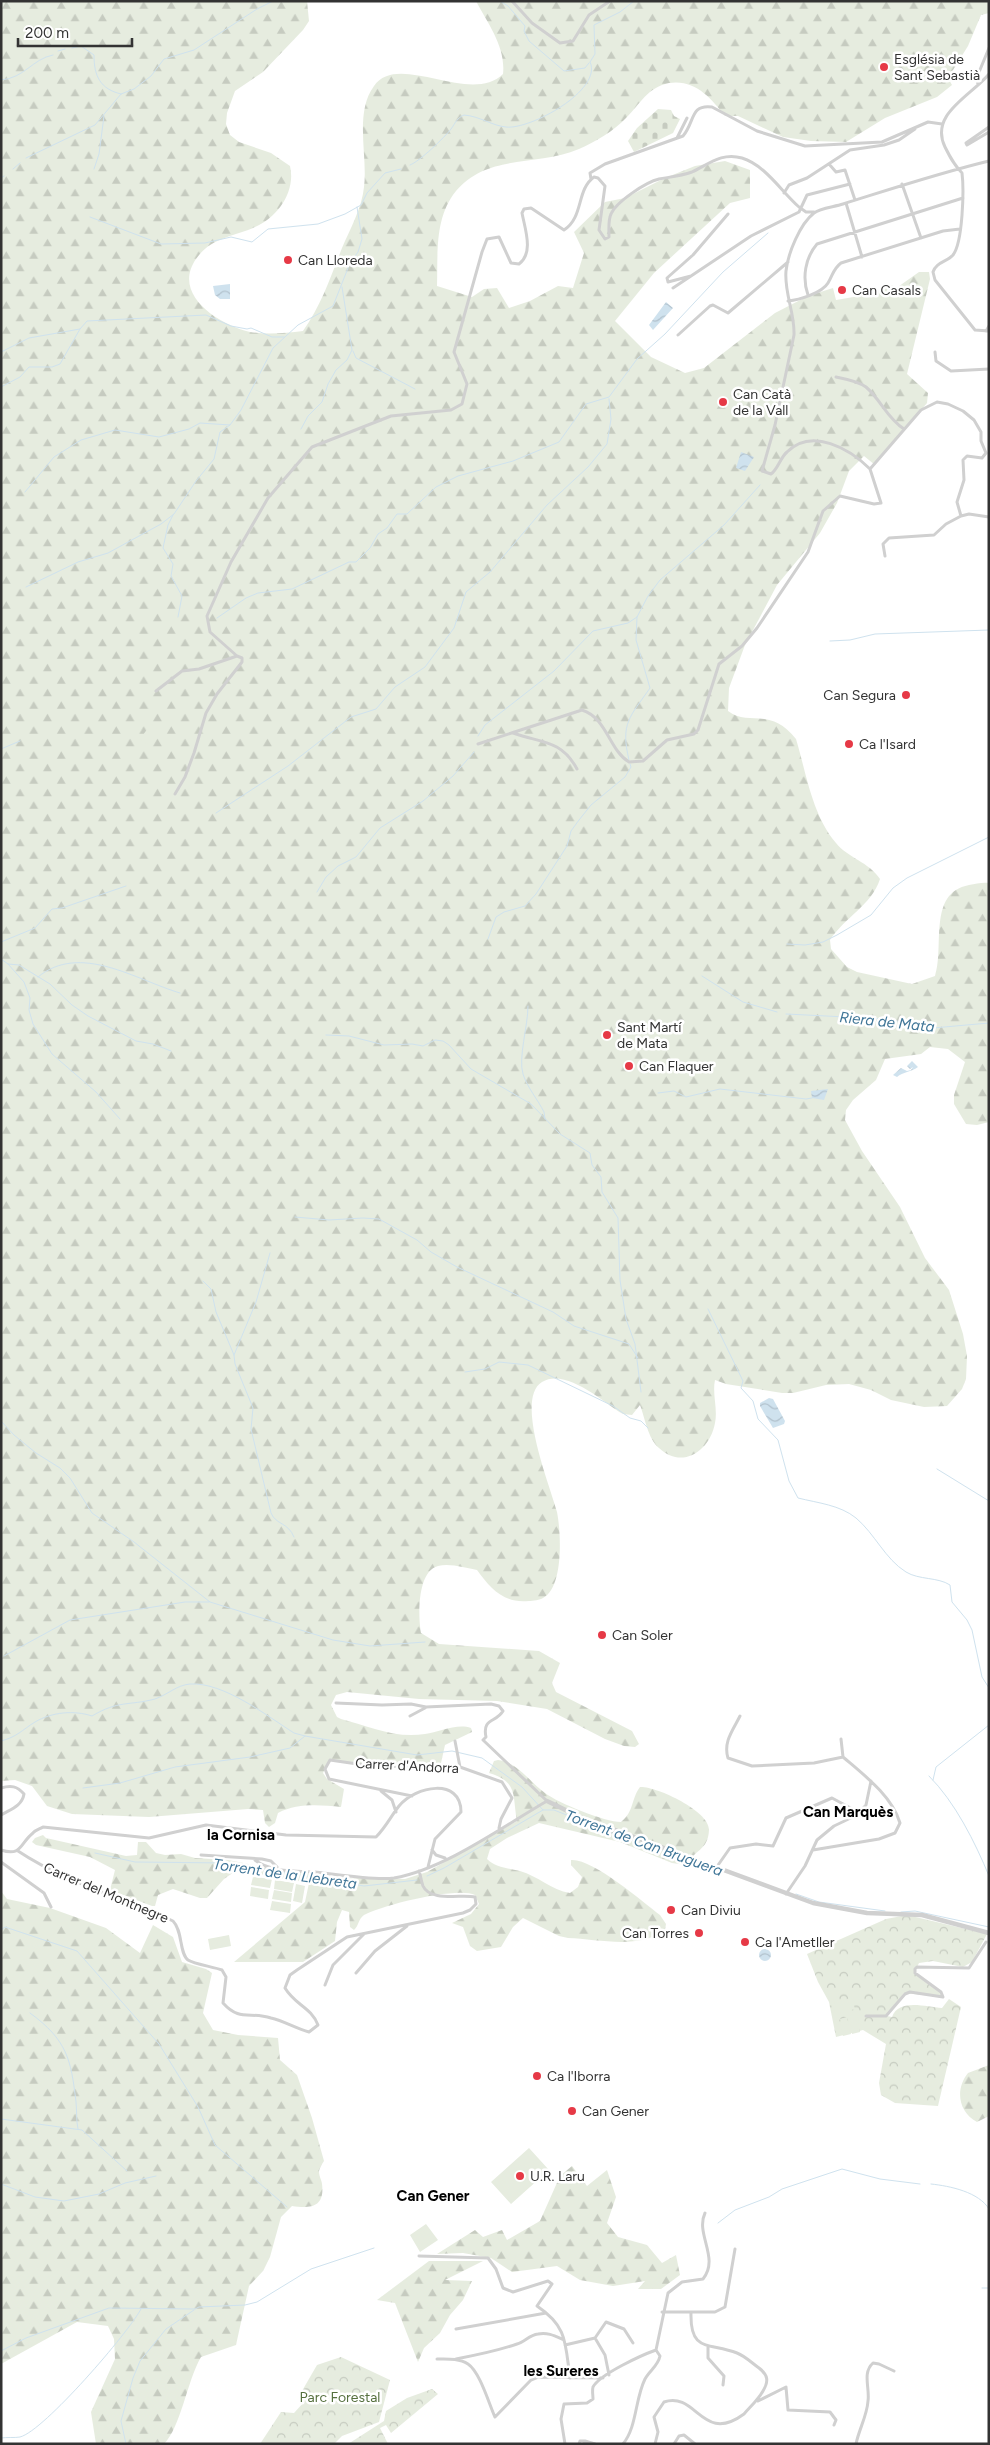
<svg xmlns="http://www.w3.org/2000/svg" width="990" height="2445" font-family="Figtree,sans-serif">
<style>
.forest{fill:url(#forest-firs)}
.cemetery{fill:url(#cemetery-stones)}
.park{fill:url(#park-crowns)}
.garden{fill:#e6ecdf}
.water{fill:url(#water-waves)}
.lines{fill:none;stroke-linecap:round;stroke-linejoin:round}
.stream{stroke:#cfe2ee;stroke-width:1}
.minor{stroke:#d0d0d0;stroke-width:3}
.tertiary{stroke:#d0d0d0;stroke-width:4.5}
.poi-dot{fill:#e63946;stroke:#fff;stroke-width:2}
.labels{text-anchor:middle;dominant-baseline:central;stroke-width:5;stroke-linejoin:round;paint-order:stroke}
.poi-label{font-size:14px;fill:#333;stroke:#fff;text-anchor:start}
.street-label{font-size:14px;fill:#333;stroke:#fff}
.park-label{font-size:14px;fill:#56703f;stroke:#fff}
.water-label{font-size:15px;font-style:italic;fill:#3f7597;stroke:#fff}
.neighbourhood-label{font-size:15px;font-weight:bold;fill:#000;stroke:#fff}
</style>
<defs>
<pattern id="forest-firs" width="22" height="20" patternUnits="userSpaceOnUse" patternTransform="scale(1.25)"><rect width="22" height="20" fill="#e6ecdf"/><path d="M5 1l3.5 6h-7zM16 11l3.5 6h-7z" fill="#c6cbc0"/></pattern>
<pattern id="cemetery-stones" width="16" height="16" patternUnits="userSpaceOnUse" patternTransform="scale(1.25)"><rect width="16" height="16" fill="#e6ecdf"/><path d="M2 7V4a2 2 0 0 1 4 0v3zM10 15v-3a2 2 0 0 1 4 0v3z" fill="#c6cbc0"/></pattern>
<pattern id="park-crowns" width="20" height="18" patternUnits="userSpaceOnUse" patternTransform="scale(1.25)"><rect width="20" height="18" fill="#e6ecdf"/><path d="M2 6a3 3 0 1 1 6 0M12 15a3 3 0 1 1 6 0" fill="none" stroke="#c6cbc0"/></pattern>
<pattern id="water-waves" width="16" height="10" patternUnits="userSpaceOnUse" patternTransform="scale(1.25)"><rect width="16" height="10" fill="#cfe2ee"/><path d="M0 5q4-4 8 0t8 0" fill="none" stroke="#b2c2cd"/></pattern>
</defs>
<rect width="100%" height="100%" fill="#fff"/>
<path class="forest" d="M1,1H307L309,21L303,30L263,72L235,91L227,113L226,124L230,135L239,142L271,153L290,166C296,191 278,217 255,227C234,237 211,237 196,259C171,295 220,325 250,332C267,335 286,333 303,331C321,306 331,276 342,248C350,229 362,208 364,187C368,156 354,113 374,86C398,51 470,106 503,74C506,47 488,24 476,1H989V13L981,15L968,46L948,78L952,85L937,97L885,118L846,142L811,141L783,137L738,116H725C711,98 695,79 669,83C647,88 641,103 626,118C614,131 595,142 579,149C537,167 488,153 456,191C434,218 438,255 437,286L472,297L484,289L497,288L509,308L530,301L558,286L573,288L584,253L574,232L605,202L625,198L665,178L695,166L725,161L750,170V198L730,203L654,273L615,321L651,357L685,373L704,368L775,313L808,296L833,288L836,300L865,295L892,285L895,289L919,272H929L930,279L907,374L928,393L927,403L875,465L864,456L849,471L837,503L820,533L777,585L745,645L729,688L728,711C748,727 770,706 796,739C806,772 812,815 836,843C848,858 869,862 880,879C871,906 845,917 830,940L831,949L847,967L857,972L912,984L935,976C945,947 927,893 969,885C976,884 982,882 989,883V1122L977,1125L966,1124L954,1104V1095L965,1062L948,1049L930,1047L921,1054L885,1059L876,1080L853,1100L846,1110L845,1120L862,1151L900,1207L925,1258L949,1290L963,1334L967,1356L966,1379L962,1389L947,1406L924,1407L891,1400L871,1390L849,1384L826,1385L793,1393H782L726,1384L715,1380C712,1394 718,1409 715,1423C710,1451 682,1470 659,1448C648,1439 645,1418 640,1405L632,1415L623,1414C604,1403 566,1367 542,1382C514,1399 551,1488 557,1512C561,1532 564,1587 543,1598C540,1600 533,1601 529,1601C504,1604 490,1588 477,1570C466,1568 450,1563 438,1566C417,1571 418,1617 421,1633L439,1644L539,1651L560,1663L552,1683L556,1692L632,1731L639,1744L635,1747L624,1746L605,1739L547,1709L497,1701L419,1699L347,1692L336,1695L331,1705L337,1717L341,1719C369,1726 395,1739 425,1734C439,1732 457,1723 471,1728L472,1732L445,1745L441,1763L360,1764L329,1760L323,1773L327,1779L344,1789L341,1807C319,1805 298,1803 278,1813L275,1823L269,1827L265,1823L263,1810L248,1809L149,1817L72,1814L47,1806L32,1786L15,1780L1,1781Z
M498,1760C516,1761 531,1783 545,1793C558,1803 605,1822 621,1822C634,1812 631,1799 640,1787C656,1786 710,1811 709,1830C708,1851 694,1850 686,1865L672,1863L620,1842L539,1823L507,1838L490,1849L487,1859C496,1868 508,1868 520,1871C538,1876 551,1890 570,1893L578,1887L582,1877L571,1865V1860C592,1858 642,1901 660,1915L666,1924L665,1930C639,1950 598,1939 568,1938L559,1936L523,1918L513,1927L501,1947L477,1951L470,1946L463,1927L452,1923L471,1914L479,1904L475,1895C458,1886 382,1905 364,1915C358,1919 359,1926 354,1930L350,1927L349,1912L342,1910L337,1922L335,1941L303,1962H234L305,1902L309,1883L237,1870L224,1879L207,1898H200L173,1889L158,1895L155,1906H152L110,1890L115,1870L90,1857L36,1845L32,1842L35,1838L43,1835L46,1838L126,1856L137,1855L138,1842H146L156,1853L165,1855L181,1854L195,1858L228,1860L284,1871L352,1878L405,1879L427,1872L517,1821C512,1796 519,1782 489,1773L494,1761Z
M1,1891L7,1899L50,1908L106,1928L140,1953L153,1925L173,1937L182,1962L206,1969L212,1973L203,2013L213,2030L238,2035L278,2038L280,2060L297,2075L312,2118L324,2161C322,2164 319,2169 319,2172C319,2176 322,2181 322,2184C325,2207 311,2209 292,2206L281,2217L270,2257L263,2271L249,2286L236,2345L201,2357C187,2381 181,2427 164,2444H96L91,2412L115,2359L114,2339L108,2326L77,2322L1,2364Z
M989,2065V2116L977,2122C958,2112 955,2089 968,2073Z
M572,2166L587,2186L607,2170L616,2197L607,2223L618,2237L647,2245L662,2263L676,2255L680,2275L661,2289H638L645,2281L613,2286L580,2280L557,2266L512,2272L491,2258L463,2253L437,2254L475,2230L483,2237L502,2230L507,2240L540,2221L560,2176Z
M429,2261H483L445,2280L472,2281L463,2300L450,2315L440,2333L424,2348L418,2362L395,2303L377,2300Z"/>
<path class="cemetery" d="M658,109L671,110L674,116L680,119L673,133L634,152L628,141L637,128Z"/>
<path class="park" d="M907,1915L987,1934L972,1962L963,1967L933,1961L919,1963L914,1973L943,1994V1997L904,1993L887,2016L892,2017C899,1998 926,2007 942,2008L949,1999L961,2007L938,2106L895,2103L881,2095L879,2083L886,2044L863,2030L836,2037L829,2002L818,1982L807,1954L886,1919Z
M341,2357L390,2380L379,2422L342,2436L334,2444H260L281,2412L294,2413L304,2402L302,2391L317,2365Z
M432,2389L438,2394L391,2433L386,2425L380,2428L388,2444H348L384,2421L386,2411L407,2398Z"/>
<path class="garden" d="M151,724L158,729L147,744L140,739Z
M253,1877L272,1879L270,1888L251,1885Z
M275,1880L294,1883L292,1892L274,1889Z
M296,1884L305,1886L302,1903L293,1901Z
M251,1887L269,1890L268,1899L250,1896Z
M274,1890L292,1893L291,1902L272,1899Z
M272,1901L291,1904L290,1913L270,1910Z
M229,1935L231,1946L210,1950L208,1939Z
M852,1998L855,2009L833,2015L831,2004Z
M858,2016L860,2032L852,2034L850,2018Z
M847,2017L851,2034L843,2036L840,2019Z
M529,2148L549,2170L511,2204L491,2182Z
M426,2224L438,2240L420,2252L410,2235Z"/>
<path class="water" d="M230,284V299H220L215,295L213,286Z
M666,302L673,308L653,330L649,325Z
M741,452L754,457L745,471L736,468Z
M912,1061L918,1067C911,1072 903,1072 897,1077L893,1075L901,1068L907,1071L911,1070L913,1067L910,1069L907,1066Z
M828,1089L824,1100L812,1098L811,1091Z
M769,1398L773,1399L785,1421L784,1424L773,1428L760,1406V1403Z
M759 1955a6 6 0 1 1 12 0a6 6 0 1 1-12 0Z"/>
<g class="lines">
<path class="stream" d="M500,1L508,6L525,26L524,31L529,41L564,71L585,68L589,63
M72,48L81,46L94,55C94,76 100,89 121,94
M58,51L65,49
M1,80C25,78 32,59 53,55
M26,158L95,125L121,94L134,89L151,76L164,59L194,50L257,9L273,1
M410,165C419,162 445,137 451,129C456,122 457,118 464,115C479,116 493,126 506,127C530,130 603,90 590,62L595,54L594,25L620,12L634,1
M13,169L20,163
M94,169L99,154L104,116
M1,178L4,176
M90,217L161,244L205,243L231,237L252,242L268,229L318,224L345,214L361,205L367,193L385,173L401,169
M353,351L356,358L415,389
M1,352L29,338L80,329L87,321L206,315L231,326L247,329L251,328L272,337H284
M1,387L20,377L29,367H52L60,364L80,329
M301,429L308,416L322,402L328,384L336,370L347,360L352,350L342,287
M25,492L54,457L81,440L115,430L159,437L189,429L200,423L230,425L241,410L273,348L298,325L333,306L350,263L358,252L362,239L357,207
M173,515L168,525L163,548L173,564L171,576L182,596L178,617
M26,587L78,562L108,553L161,524L174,514L196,481L214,459L220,432L230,425
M217,618L246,598L258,593L292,589L349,562H356L370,548L378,534L387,528L397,514H407L436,487L458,476L513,461L559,442L586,404L609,397L637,359L665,334L723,272L768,233
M830,641L850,640L875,634L989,630
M478,736L485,725L554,671L593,631L628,623L637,617L648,596L660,580L724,525L760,485
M1,749L20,741
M629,760C620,723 630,717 650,688L636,640L637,617
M216,813L288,766L351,717L376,709L395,687L425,667L454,628L466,592L490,572L547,505L588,467L607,444L611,419L609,399
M317,892L326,877L338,866L356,857L380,828L423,801L453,776L474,752
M488,939L496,917L504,912L525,906L536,894L567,846L571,831L579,820L591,805L625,777L631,767L630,764
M1,942L35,928L52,909L62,908L126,886
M787,944L805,945L823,942L837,935L871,915L893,888L907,878L989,837
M1,959L8,964L19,965L50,984L72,1005L88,1016L136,1041L153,1044L171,1051
M8,964L24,982L30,998L29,1010L33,1024L52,1054L96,1092L120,1119
M702,976L743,1002L777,1012
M38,977C80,942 136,980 180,993
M528,1006C528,1026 518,1058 523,1074C527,1087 538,1100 544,1112L545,1119
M786,1014L886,1019L933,1028L989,1023
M326,1035L349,1036L384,1045L412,1044L423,1046L435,1040L443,1041L449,1045L471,1069L531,1104L560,1134L590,1153L592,1165L601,1177L602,1192L618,1218L620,1280L626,1319L635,1344L641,1392
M658,1093L674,1091L686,1097L720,1089L806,1099L812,1098
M295,1217L329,1220L363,1218L379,1219L417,1240L431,1252L457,1267L553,1312L574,1326L629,1344L638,1358
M270,1253L256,1302L234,1355L235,1364L253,1408L251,1429L271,1513C276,1525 288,1522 294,1537
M203,1281L211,1289L216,1312L234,1355
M708,1309L743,1381L741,1388L753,1401L758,1419L778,1440L789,1481L798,1498C818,1503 840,1505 856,1518C875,1534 885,1559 906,1572C919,1580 938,1577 950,1585L952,1602L967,1620L972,1630L982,1677L989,1688
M465,1372L485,1369L499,1362L528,1365L613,1406L630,1418L641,1421L648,1428
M1,1421L14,1435L36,1453L60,1468L70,1478L92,1513L134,1542L210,1602L333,1640L370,1646L425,1642
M937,1469L989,1501
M4,1656L70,1620L185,1602H209
M1,1741C17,1737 22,1730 35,1722C52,1712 74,1710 92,1716C119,1700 128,1706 155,1699C167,1695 177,1685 190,1684C224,1682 267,1716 294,1733L305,1736
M929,1776C955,1802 975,1842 989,1876
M933,1780L936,1767L989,1725
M83,1788L120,1783L175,1767L250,1757L290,1748L305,1736L417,1755L452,1751L482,1758L522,1787L543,1810H554L619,1836L668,1852
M95,1853L135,1862L228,1863L364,1886L417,1880
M427,1876L444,1868L543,1810
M796,1894L819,1902L885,1911
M901,1912L915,1911L989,1927
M1,1930L5,1927L77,1951L159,2044L198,2107L215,2145L287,2207
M30,2013C67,2040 71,2059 76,2102C77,2111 76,2120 78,2129
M1,2119L82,2130L127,2171
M1,2184L35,2197L64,2201L99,2194L125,2183L156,2176
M931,2184C950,2186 979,2192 989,2209
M718,2223L735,2210L769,2197L782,2189L842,2169L880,2179L920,2184
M982,2288H989
M1,2351L26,2338L109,2308L195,2309L199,2307L245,2305L257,2302L311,2269L374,2248
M1,2438C7,2437 15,2438 20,2437C44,2431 129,2332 141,2309
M126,2444L121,2421L133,2378L140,2361L166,2329L194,2310"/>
<path class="minor" d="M512,1L532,23L560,43L573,41L589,15L610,1
M989,74C971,96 929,114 945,147C950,157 954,165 962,173C964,189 963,242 953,255C947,262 936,262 933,272L935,280L975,330L989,331
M978,85L977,77L989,48
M989,127L966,143L967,145L989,132
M677,138L687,118
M829,164L836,172L845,170L855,200
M591,179L590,173L605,164L683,136C695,122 690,104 712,107L757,131L805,146L882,142L928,122L942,124
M902,184L921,238
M784,193L789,185L807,178L850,150L884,145L899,140L915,129
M846,203L862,257
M691,276L668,282L667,278L693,255L728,214
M673,288L751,236L799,212L807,195L850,184
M808,295C802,278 805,258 817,244L963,198
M788,301C799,300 822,293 828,283C833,275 833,269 841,263L943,231L960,229
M986,331L989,326
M678,335L710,306L713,305L728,313L788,262
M935,352L936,361L951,371L989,369
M836,377C846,379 858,381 866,387C881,400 887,418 904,429
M870,469C850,449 812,427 787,452C780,458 778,469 771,474L762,471L775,425L794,335C795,313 784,293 786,271C788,253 800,224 814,213C820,208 834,207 843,204C891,189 939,173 989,161
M870,469L921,410L937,402L948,404L963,411L974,420L981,432V441L986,453L982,458L967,456L963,460L964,480L957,502L961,516
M885,556L883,544L889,538L934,535L946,524L961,516L969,514L989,517
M237,656L210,632L207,616L231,562L268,498L312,447L391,416L451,410L462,404L467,384L454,352L482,252L487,239L499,237L511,263L519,264C534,253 525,229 522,213L524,209L531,208L564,230C584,217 576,190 594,177L598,178L605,186L599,230L605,239L609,237C609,230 608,220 611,214C616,202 646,182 659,179C670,177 681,176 692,172C709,164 722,152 742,158C765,165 781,191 799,207L806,212H814
M156,691L182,671L199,669L237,656L242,658V662L217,694L206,713L194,753L185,777L175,794
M513,733C540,743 561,739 577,769
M478,744L582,710C607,718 609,750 629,762L643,761L667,740L694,734L698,730L719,664L742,646L757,628L808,552L823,511L840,496L874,504L881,503L870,469
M410,1716L425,1708
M740,1716C733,1730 723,1742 728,1758L752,1766L814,1763L843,1757
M455,1741L460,1767
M1,1788C11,1785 17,1786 24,1794C22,1806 11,1809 1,1815
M381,1791L392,1800L396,1812
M412,1796L329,1779L325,1769L330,1760L371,1766L460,1767L502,1782L512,1798L501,1819L499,1828
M1,1850C22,1857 20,1843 33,1833C35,1830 40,1829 43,1827L149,1838L206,1825L286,1835L376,1837C386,1827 391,1816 399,1806C415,1786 461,1777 461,1812L435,1839L428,1867
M432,1850L436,1855L445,1858
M813,1850L879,1839L895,1833L900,1823C892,1796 864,1775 843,1757L841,1739
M18,1851C66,1883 122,1897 173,1921C183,1931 179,1953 188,1960C194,1964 214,1967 222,1970L226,1977L223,2003C240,2022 250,2011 271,2018C284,2021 295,2028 309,2032L318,2025C311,2007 295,2005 285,1988L290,1975L297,1970L347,1937L463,1913L470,1910L476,1904L475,1897C462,1894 430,1902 423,1886C421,1881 421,1876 419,1871
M201,1855L262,1859L271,1861L277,1867
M255,1860C269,1872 296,1871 314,1872C335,1874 374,1881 394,1878C445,1869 502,1827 547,1801L483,1740L486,1737C482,1718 496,1723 503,1711L499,1706L491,1704L426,1707L411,1704L382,1705L336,1703
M1,1862L44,1893L51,1907
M716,1868L730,1848L756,1844L773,1846L786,1818L832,1798L858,1812
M786,1894L805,1866L817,1840L834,1826L857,1815L866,1805L871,1781
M356,1973L375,1951L407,1926
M325,1985L333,1965L364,1934
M866,2016H886L905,1994L910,1992L943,1997L941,1992L915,1973V1969L917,1967L969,1968L986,1942
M419,2256L488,2258L496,2269L503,2288L513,2292L548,2281L552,2284L537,2306C568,2327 565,2343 570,2378
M662,2312H715L725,2307L735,2249
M456,2329L546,2313
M595,2338L605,2355L609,2375
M565,2345L595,2338L606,2322L624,2329L633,2343
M708,2347V2358L724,2376L723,2385
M437,2359C447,2359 459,2358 468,2364C480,2372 489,2404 495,2417L531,2380L538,2377L603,2378
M456,2359C477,2355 497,2351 517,2344C525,2342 529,2335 538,2334C548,2332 555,2336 564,2340
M758,2401L786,2387L788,2410L830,2412L836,2420L834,2425
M565,2444L561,2419L564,2404L587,2403L593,2399C593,2395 592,2391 593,2387C600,2374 642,2355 656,2350
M579,2444L580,2441H585
M584,2444L585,2441L595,2444
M623,2444C637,2427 635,2399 645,2379C650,2370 658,2366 660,2356L656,2350L668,2293L682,2282L703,2279C720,2258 695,2234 705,2213
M655,2444L658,2432L654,2417L664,2402C697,2391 702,2445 744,2414C750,2407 758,2400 763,2391C769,2381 768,2375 759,2368C752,2363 745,2356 737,2353C709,2342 690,2353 691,2313
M674,2444L679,2436L684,2435L695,2444
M856,2444C859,2429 867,2416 868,2401C870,2388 862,2373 873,2363L879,2364L894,2371"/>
<path class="tertiary" d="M547,1801L580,1817L813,1903L867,1913L922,1915L989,1933"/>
</g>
<g class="poi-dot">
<circle cx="884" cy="67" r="5"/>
<circle cx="288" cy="260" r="5"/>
<circle cx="842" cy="290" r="5"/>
<circle cx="723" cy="402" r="5"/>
<circle cx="906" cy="695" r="5"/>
<circle cx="849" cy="744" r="5"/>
<circle cx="607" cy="1035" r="5"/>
<circle cx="629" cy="1066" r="5"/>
<circle cx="602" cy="1635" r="5"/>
<circle cx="671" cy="1910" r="5"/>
<circle cx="699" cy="1933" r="5"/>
<circle cx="745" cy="1942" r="5"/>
<circle cx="537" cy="2076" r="5"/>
<circle cx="572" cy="2111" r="5"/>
<circle cx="520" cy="2176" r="5"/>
</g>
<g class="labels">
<g class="poi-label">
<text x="894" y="59">Església de<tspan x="894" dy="16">Sant Sebastià</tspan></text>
<text x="298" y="260">Can Lloreda</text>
<text x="852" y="290">Can Casals</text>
<text x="733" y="394">Can Catà<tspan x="733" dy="16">de la Vall</tspan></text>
<text x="896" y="695" text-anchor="end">Can Segura</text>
<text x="859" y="744">Ca l'Isard</text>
<text x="617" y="1027">Sant Martí<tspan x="617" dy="16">de Mata</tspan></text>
<text x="639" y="1066">Can Flaquer</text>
<text x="612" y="1635">Can Soler</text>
<text x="681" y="1910">Can Diviu</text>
<text x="689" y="1933" text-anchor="end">Can Torres</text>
<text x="755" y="1942">Ca l'Ametller</text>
<text x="547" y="2076">Ca l'Iborra</text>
<text x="582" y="2111">Can Gener</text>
<text x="530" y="2176">U.R. Laru</text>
</g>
<g class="street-label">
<text transform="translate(407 1766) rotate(3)">Carrer d'Andorra</text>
<text transform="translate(106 1893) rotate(23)">Carrer del Montnegre</text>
</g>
<g class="park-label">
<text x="340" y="2397">Parc Forestal</text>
</g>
<g class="water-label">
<text transform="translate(887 1022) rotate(6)">Riera de Mata</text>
<text transform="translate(644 1843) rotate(20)">Torrent de Can Bruguera</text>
<text transform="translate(285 1874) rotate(8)">Torrent de la Llebreta</text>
</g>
<g class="neighbourhood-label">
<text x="848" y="1812">Can Marquès</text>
<text x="241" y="1835">la Cornisa</text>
<text x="433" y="2196">Can Gener</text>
<text x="561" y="2371">les Sureres</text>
</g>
</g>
<rect width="990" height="2445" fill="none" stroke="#333333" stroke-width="5"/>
<path d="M18 38v8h114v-8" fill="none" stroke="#333333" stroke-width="2.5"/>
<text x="25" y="38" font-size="15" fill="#333333" stroke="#ffffff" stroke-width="4" paint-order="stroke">200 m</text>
</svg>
